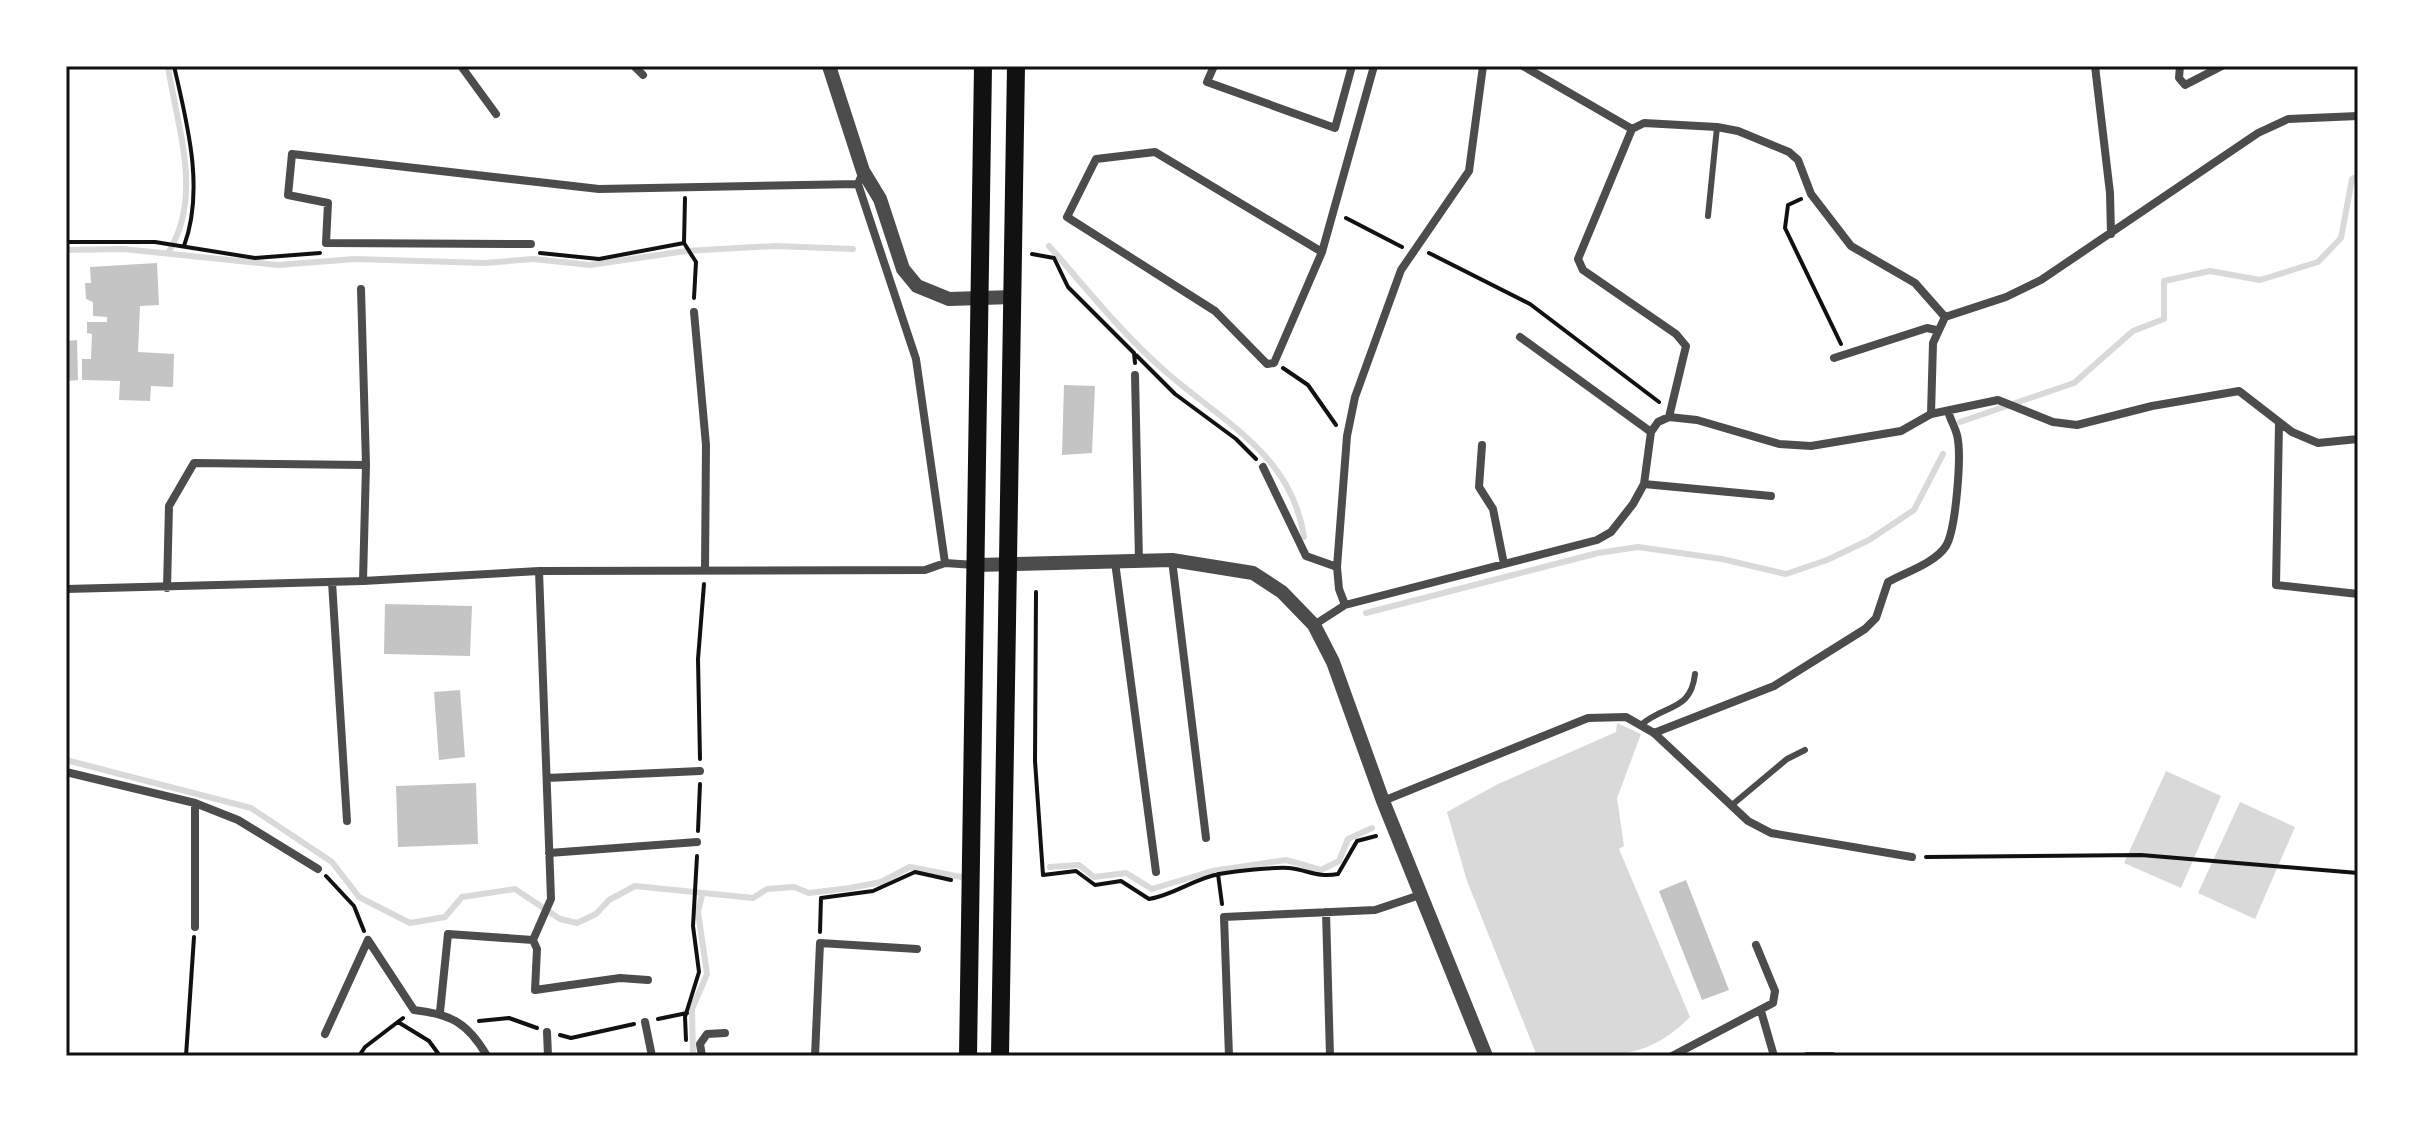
<svg xmlns="http://www.w3.org/2000/svg" width="2424" height="1122" font-family="'DejaVu Sans',sans-serif">
<style>
.water{fill:#d9d9d9}
.lines{fill:none;stroke-linecap:round;stroke-linejoin:round}
.stream{stroke:#d9d9d9;stroke-width:6}
.building{fill:#c4c4c4}
.path{stroke:#111;stroke-width:4}
.service{stroke:#4c4c4c;stroke-width:6}
.minor{stroke:#4c4c4c;stroke-width:8}
.tertiary{stroke:#4c4c4c;stroke-width:14}
.trunk{stroke:#111;stroke-width:18}
.neatline{fill:none;stroke:#111;stroke-width:3}
</style>
<rect width="100%" height="100%" fill="#fff"/>
<path class="water" d="M1617,723L1641,734L1617,798L1624,846L1619,849L1690,1017C1643,1065 1598,1056 1537,1056L1467,881L1447,812L1498,784L1616,732Z
M2166,771L2221,796L2181,888L2124,863Z
M2240,802L2295,827L2255,919L2198,893Z"/>
<g class="lines">
<path class="stream" d="M168,66C177,128 204,196 168,253
M1049,246C1087,289 1123,335 1166,372C1223,422 1292,455 1304,537
M66,250L123,249L278,265L355,259L485,263L533,259L590,265L686,251L775,246L853,249
M1960,422L2074,383L2133,331L2164,319V281L2210,271L2260,280L2318,262L2341,238L2352,179L2358,176
M1366,613L1598,553L1638,547L1722,559L1786,574L1827,560L1869,540L1914,510L1943,454
M66,760L251,808L332,862L359,897L410,923L445,917L462,897L515,889L560,919L577,923L596,914L609,900L635,886L753,898L767,889L794,887L809,893L850,888L881,882L910,867L961,877
M1050,867L1079,865L1094,877L1126,873L1152,889L1212,871L1286,860L1321,870L1339,861L1348,839L1372,828
M693,1056L692,1009L707,974L698,912L702,895"/>
</g>
<path class="building" d="M157,263L159,305L140,306L138,352L174,354L173,387L151,386L150,401L119,400L120,381L82,380V359H91L92,334L87,333V322H107V317L93,316V302L86,299L85,283H91L90,267Z
M77,340L78,380L66,381V341Z
M1064,385L1095,386L1092,453L1062,455Z
M385,604L472,606L470,656L384,654Z
M460,690L465,757L439,760L434,692Z
M476,783L478,844L398,847L396,786Z
M1686,880L1729,990L1702,1000L1659,891Z"/>
<g class="lines">
<path class="path" d="M174,66C187,123 205,189 184,246
M685,198L684,243L696,262L694,298
M1801,199L1788,205L1785,228L1841,344
M1346,218L1402,247
M66,242H155L255,258L320,253
M540,253L599,259L684,243
M1429,253L1530,304L1659,402
M1032,254L1054,258L1068,287L1134,353L1135,363
M1136,355L1175,394L1236,439L1256,459
M1283,368L1308,385L1336,425
M1036,592L1035,761L1043,875L1076,871L1095,885L1121,881L1149,899C1174,895 1193,879 1219,874C1237,871 1272,867 1289,868C1308,870 1318,878 1338,874L1357,841L1376,836
M700,759L698,659L704,584
M698,831L700,784
M1926,857L2141,855L2358,873
M1218,874L1222,904
M326,876L354,906L364,931
M820,932L821,898L873,891L915,872L951,880
M658,1019L687,1013
M479,1021L509,1018L537,1028
M398,1022L429,1041L440,1056
M560,1035L571,1038L634,1024
M686,1040L685,1017L699,972L693,926L697,856
M186,1056L194,937
M359,1056L365,1047L403,1018"/>
<path class="service" d="M1708,216L1717,127
M1642,724C1666,704 1691,711 1695,674
M1732,805L1787,759L1805,750"/>
<path class="minor" d="M461,66L496,114
M634,66L643,75
M1214,66L1207,82L1335,128L1352,66
M1523,66L1632,129
M2095,66L2110,193L2111,234
M2180,66L2179,78L2185,85L2222,66
M858,184L916,359L945,563
M531,244L326,243L328,203L288,195L292,154L599,189L858,184L863,172
M1322,252L1155,152L1096,159L1067,217L1215,311L1267,364L1274,363L1322,252L1374,66
M361,289L366,465L363,581
M694,312L706,445L705,570
M1520,337L1651,432
M1834,358L1927,328L1936,330
M1135,375L1139,561
M1931,414L1933,343L1945,317L2006,297L2041,280L2258,133L2288,119L2358,116
M1669,417L1686,346L1676,334L1583,270L1578,259L1632,129L1644,123L1717,127L1738,131L1789,152L1798,160L1811,194L1851,246L1915,283L1945,317
M2279,424L2276,585L2358,594
M1482,445L1479,487L1493,509L1504,564
M1263,467L1306,556L1337,567
M1644,484L1771,496
M1172,560L1206,838
M1115,562L1156,872
M332,582L347,821
M167,588L169,506L194,463L366,465
M66,589L363,581L539,571L925,570L945,563L975,565
M1345,605L1339,589L1337,567L1347,436L1355,397L1401,270L1469,171L1483,66
M1314,625L1345,605L1597,540L1611,532L1633,504L1644,484L1651,432L1658,422L1669,417L1697,420L1779,444L1811,446L1901,431L1931,414L1998,400L2053,422L2077,425L2152,406L2239,391L2292,432L2318,443L2358,439
M1654,733L1774,686L1865,629L1876,618L1888,582C1906,572 1935,563 1946,546C1956,529 1962,454 1957,435C1955,427 1950,419 1948,411
M66,772L195,803L238,820L318,869
M547,778L700,771
M1383,801L1588,718L1626,717L1654,733L1748,821L1771,833L1912,857
M549,853L697,842
M1326,912L1330,1056
M195,927V803
M368,940L414,1010C451,1014 468,1023 487,1056
M533,940L537,949L535,990L620,978L648,980
M1761,1011L1774,1056
M440,1012L448,934L533,940L551,899L539,571
M645,1022L652,1056
M547,1032L548,1056
M325,1034L368,940
M702,1056L700,1044L707,1034L725,1033
M815,1056L820,943L917,949
M1229,1056L1224,917L1375,910L1420,895
M1672,1056L1773,1003L1775,991L1756,945
M1807,1056H1832"/>
<path class="tertiary" d="M829,66L863,171L880,199L903,269L917,286L949,299L1013,297
M976,565L1172,560L1253,573L1282,592L1314,625L1333,662L1383,801L1486,1056"/>
<path class="trunk" d="M968,1056L983,66
M1000,1056L1016,66"/>
</g>
<rect width="2424" height="1122" fill="none" stroke="#ffffff" stroke-width="136"/>
<rect x="68" y="68" width="2288" height="986" class="neatline"/>
</svg>
